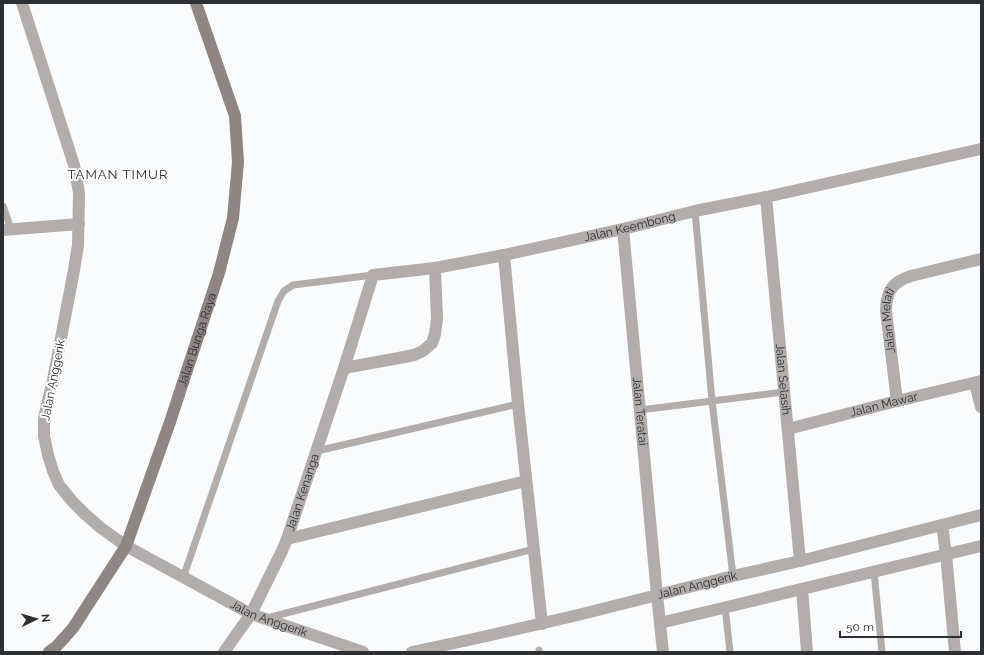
<svg xmlns="http://www.w3.org/2000/svg" width="984" height="655" font-family="Raleway,sans-serif">
<style>
.lines{fill:none;stroke-linecap:round;stroke-linejoin:round}
.lane{stroke:#b2acaa;stroke-width:7}
.street{stroke:#b2acaa;stroke-width:12}
.secondary{stroke:#8f8684;stroke-width:12}
.labels{text-anchor:middle;dominant-baseline:central;stroke-width:4;stroke-linejoin:round;paint-order:stroke}
.street-label{font-size:12px;fill:#2d2f33;stroke:#fff}
.neighbourhood-label{font-size:13px;letter-spacing:1px;fill:#2d2f33;stroke:#fff}
</style>
<rect width="100%" height="100%" fill="#fafbfd"/>
<g class="lines">
<path class="lane" d="M3,206L11,229
M695,211L712,401L733,576
M640,410L784,392
M317,451L518,404
M874,572L882,652
M183,578L278,301L284,291L293,285L373,275
M725,607L730,652
M267,618L534,549
M539,650V652"/>
<g class="street">
<path id="s1" d="M22,3L74,165L79,193L78,245L74,270L53,380L44,418V436L48,455L53,471L59,485L72,501L85,514L101,528L126,546L251,614L363,652"/>
<path id="s2" d="M766,197L800,561"/>
<path id="s3" d="M623,229L657,595L663,652"/>
<path d="M3,230L79,224"/>
<path d="M504,255L518,404L542,624"/>
<path d="M344,368L399,358L414,355L423,351L432,343L435,334L437,319L435,268"/>
<path d="M975,383L981,407"/>
<path id="s4" d="M897,401L886,311C886,292 892,282 911,276L981,259"/>
<path id="s5" d="M788,429L897,401L981,381"/>
<path d="M942,525L946,554L955,652"/>
<path d="M287,539L526,481"/>
<path d="M802,589L807,652"/>
<path d="M660,623L981,546"/>
<path id="s6" d="M224,652L251,614L282,551L287,539L344,368L373,275L435,268L504,255L623,229L695,211L766,197L981,149"/>
<path id="s7" d="M412,652L478,638L578,615L733,576L800,561L981,515"/>
</g>
<path class="secondary" id="s8" d="M49,652L56,647L73,628L126,546L170,422L219,273L233,218L238,162L235,116L196,3"/>
</g>
<g class="labels">
<g class="street-label">
<text stroke="none"><textPath href="#s6" startOffset="669">Jalan Keembong</textPath></text>
<text stroke="none"><textPath href="#s4" startOffset="81">Jalan Melati</textPath></text>
<text stroke="none"><textPath href="#s8" startOffset="350">Jalan Bunga Raya</textPath></text>
<text stroke="none"><textPath href="#s2" startOffset="183">Jalan Selasih</textPath></text>
<text transform="translate(53 380) rotate(-79)">Jalan Anggerik</text>
<text stroke="none"><textPath href="#s5" startOffset="99">Jalan Mawar</textPath></text>
<text stroke="none"><textPath href="#s3" startOffset="183">Jalan Teratai</textPath></text>
<text stroke="none"><textPath href="#s6" startOffset="179">Jalan Kenanga</textPath></text>
<text stroke="none"><textPath href="#s7" startOffset="293">Jalan Anggerik</textPath></text>
<text stroke="none"><textPath href="#s1" startOffset="748">Jalan Anggerik</textPath></text>
</g>
<g class="neighbourhood-label">
<text x="118" y="174">TAMAN TIMUR</text>
</g>
</g>
<rect width="984" height="655" fill="none" stroke="#2d2f33" stroke-width="8"/>
<g transform="translate(36 619) rotate(85)" stroke="#ffffff" stroke-width="3" paint-order="stroke">
<path d="M0-3L7 15L0 10L-7 15Z" fill="#2d2f33"/>
<text y="-6" font-size="11" font-weight="bold" text-anchor="middle" fill="#2d2f33">N</text>
</g>
<path d="M840 631v6h121v-6" fill="none" stroke="#2d2f33" stroke-width="2"/>
<text x="846" y="631" font-size="12" fill="#2d2f33" stroke="#ffffff" stroke-width="3" paint-order="stroke">50 m</text>
</svg>
